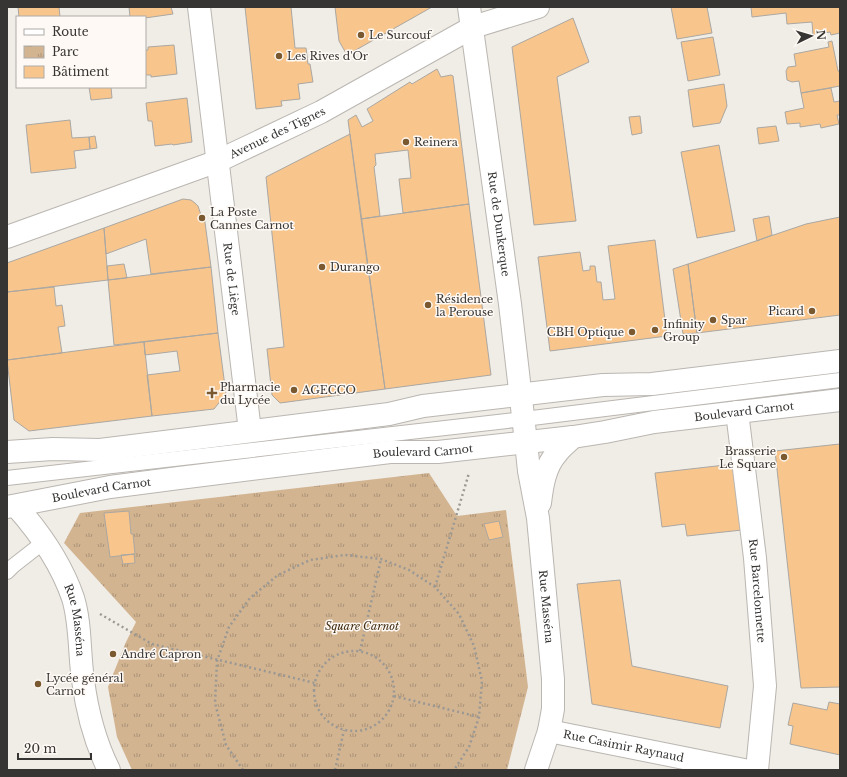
<svg xmlns="http://www.w3.org/2000/svg" width="847" height="777" font-family="'Libre Baskerville',serif">
<style>
.park{fill:url(#park-tufts)}
.building{fill:#f8c68c;stroke:#aba7a2}
.lines{fill:none;stroke-linecap:round;stroke-linejoin:round}
.lane-casing{stroke:#bab6b1;stroke-width:16}
.street-casing{stroke:#bab6b1;stroke-width:24}
.secondary-casing{stroke:#bab6b1;stroke-width:24}
.primary-casing{stroke:#bab6b1;stroke-width:24}
.path{stroke:#9b9894;stroke-width:2.5;stroke-dasharray:2 3;stroke-linecap:butt}
.lane{stroke:#fff;stroke-width:14}
.street{stroke:#fff;stroke-width:22}
.secondary{stroke:#fff;stroke-width:22}
.primary{stroke:#fff;stroke-width:22}
.poi-dot{fill:#7a5930;stroke:#fef9f4;stroke-width:1.5}
.labels{text-anchor:middle;dominant-baseline:central;stroke-width:3;stroke-linejoin:round;paint-order:stroke}
.poi-label{font-size:11px;fill:#373533;stroke:#fef9f4;text-anchor:start}
.street-label{font-size:11px;fill:#373533;stroke:#fef9f4}
.park-label{font-size:11px;font-style:italic;fill:#412c12;stroke:#fef9f4}
</style>
<defs>
<pattern id="park-tufts" width="24" height="20" patternUnits="userSpaceOnUse"><rect width="24" height="20" fill="#d2b491"/><path d="M3 7l-1-3M5 7V3M7 7l1-3M15 17l-1-3M17 17v-4M19 17l1-3" fill="none" stroke="#ab9377"/></pattern>
</defs>
<rect width="100%" height="100%" fill="#f0ece6"/>
<path class="park" d="M429,473L457,516L506,510L528,687L507,770H132L117,737L108,687L126,642L136,622L64,543L80,513Z"/>
<path class="building" d="M18,7H59L60,17H19Z
M129,7H171L173,14L145,18V17H130Z
M245,7H291L295,48H306L308,64H310L313,82L298,84L300,99L281,101L282,106L256,109Z
M335,7H432L347,55L339,41Z
M671,7H707L712,33L677,39Z
M751,7H840V33L831,35L830,32L813,35L812,22L787,24L786,13L752,17Z
M573,18L589,62L557,77L576,221L534,225L512,47Z
M713,37L720,75L688,81L681,42Z
M832,41L838,71H840V86L801,93L799,81L792,82L787,80L786,71L788,67L796,66L794,54L829,47L828,42Z
M174,45L177,74L151,77V75H145V50H148V47Z
M437,69L441,77L451,75L453,76L469,204L403,213L399,179L411,178L408,150L375,154L376,165L374,167L380,216L361,219L348,120L356,115L362,127L373,121L367,109L410,82L412,84Z
M724,84L727,106L720,123L693,127L688,90Z
M89,87H111L112,98L91,100Z
M831,88L834,102L840,101V115H837L839,124L821,128L820,124L800,127V123L787,124L785,112L804,108L801,93Z
M187,98L192,142L173,145L172,144L155,146L152,121H148L146,103Z
M640,116L642,133L632,135L629,117Z
M70,120L72,138L89,137L90,149L74,151L76,168L31,173L26,125Z
M776,126L779,141L759,144L757,128Z
M350,134L385,389L280,403L272,395L267,349L284,347L266,177Z
M95,136L97,148L90,149L89,137Z
M719,145L735,231L697,238L681,152Z
M183,199L191,200L195,203L198,206L201,215H204L211,267L151,274L146,239L106,254L104,228Z
M469,204L491,375L385,389L361,219Z
M769,216L772,235L757,241L753,219Z
M840,217V315L697,333L688,264L806,224Z
M104,228L108,280L7,292V263Z
M655,240L667,336L550,351L538,257L580,252L583,271L590,270V266H595L597,282H601L603,300L615,299L608,246Z
M124,264L127,278L108,280L107,266Z
M688,264L697,333L683,334L673,269Z
M211,267L218,333L114,345L108,280Z
M54,287L56,306L62,305L65,326L58,327L62,353L7,360V292Z
M218,333L226,394L214,409L152,416L147,375L180,371L177,351L145,355L144,342Z
M144,342L152,416L29,431L14,420L7,360Z
M840,444V687L801,688L775,451Z
M734,464L742,530L687,536L685,524L662,527L655,473Z
M129,511L131,534H133L135,554L110,557L104,513Z
M499,521L503,537L489,540L484,524Z
M134,554L135,563L123,564L121,555Z
M620,580L632,666L728,686L720,728L592,704L577,584Z
M829,702L840,704V755L790,744L793,726L788,725L793,703L827,710Z"/>
<g class="lines">
<g class="lane-casing">
<path id="lane" d="M7,478L524,419L840,380
M7,572L13,566L45,541"/>
</g>
<g class="street-casing">
<g id="street">
<path id="s1" d="M199,7L250,431"/>
<path id="s2" d="M469,7L510,304L526,442"/>
<path id="s3" d="M7,237L218,161L321,112L473,27L538,7"/>
<path id="s4" d="M737,412L755,558L765,686L757,770"/>
<path id="s5" d="M549,731L744,770"/>
</g>
</g>
<g class="secondary-casing">
<g id="secondary">
<path id="s6" d="M526,442L529,471L538,518L553,679V709L549,731L536,770"/>
<path d="M540,503C542,486 545,466 557,453C561,447 568,442 573,437"/>
<path id="s7" d="M16,506C40,533 61,563 73,598C81,624 79,653 83,680C87,711 95,742 109,770"/>
</g>
</g>
<g class="primary-casing">
<g id="primary">
<path d="M7,452L53,449L100,450L389,414L423,406L603,385L652,384L840,361"/>
<path id="s8" d="M7,507L110,487L179,478L390,452H438L573,437L605,432L654,422L840,400"/>
</g>
</g>
<path class="path" d="M435,587L469,473
M100,614L152,644L315,683
M360,651L381,559
M314 691a40 40 0 1 1 80 0a40 40 0 1 1-80 0Z
M394,696L479,717
M243,770L226,745L215,703L217,661L229,627L250,598L278,575L310,560L345,555L381,559L409,570L435,587L459,614L474,646L482,681L479,717L469,747L454,770
M335,770L344,730"/>
<use href="#lane" class="lane"/>
<use href="#street" class="street"/>
<use href="#secondary" class="secondary"/>
<use href="#primary" class="primary"/>
</g>
<g class="poi-dot">
<circle cx="361" cy="35" r="4"/>
<circle cx="279" cy="56" r="4"/>
<circle cx="406" cy="142" r="4"/>
<circle cx="202" cy="218" r="4"/>
<circle cx="322" cy="267" r="4"/>
<circle cx="428" cy="305" r="4"/>
<circle cx="812" cy="311" r="4"/>
<circle cx="713" cy="320" r="4"/>
<circle cx="655" cy="330" r="4"/>
<circle cx="632" cy="332" r="4"/>
<circle cx="294" cy="390" r="4"/>
<path d="M210 387h4v4h4v4h-4v4h-4v-4h-4v-4h4z"/>
<circle cx="784" cy="457" r="4"/>
<circle cx="113" cy="654" r="4"/>
<circle cx="38" cy="684" r="4"/>
</g>
<g class="labels">
<g class="poi-label">
<text x="369" y="35">Le Surcouf</text>
<text x="287" y="56">Les Rives d'Or</text>
<text x="414" y="142">Reinera</text>
<text x="210" y="212">La Poste<tspan x="210" dy="13">Cannes Carnot</tspan></text>
<text x="330" y="267">Durango</text>
<text x="436" y="299">Résidence<tspan x="436" dy="13">la Perouse</tspan></text>
<text x="804" y="311" text-anchor="end">Picard</text>
<text x="721" y="320">Spar</text>
<text x="663" y="324">Infinity<tspan x="663" dy="13">Group</tspan></text>
<text x="624" y="332" text-anchor="end">CBH Optique</text>
<text x="220" y="387">Pharmacie<tspan x="220" dy="13">du Lycée</tspan></text>
<text x="302" y="390">AGECCO</text>
<text x="776" y="451" text-anchor="end">Brasserie<tspan x="776" dy="13">Le Square</tspan></text>
<text x="121" y="654">André Capron</text>
<text x="46" y="678">Lycée général<tspan x="46" dy="13">Carnot</tspan></text>
</g>
<g class="street-label">
<text stroke="none"><textPath href="#s3" startOffset="290">Avenue des Tignes</textPath></text>
<text stroke="none"><textPath href="#s2" startOffset="219">Rue de Dunkerque</textPath></text>
<text stroke="none"><textPath href="#s1" startOffset="274">Rue de Liège</textPath></text>
<text stroke="none"><textPath href="#s8" startOffset="744">Boulevard Carnot</textPath></text>
<text stroke="none"><textPath href="#s8" startOffset="420">Boulevard Carnot</textPath></text>
<text stroke="none"><textPath href="#s8" startOffset="96">Boulevard Carnot</textPath></text>
<text stroke="none"><textPath href="#s4" startOffset="180">Rue Barcelonnette</textPath></text>
<text stroke="none"><textPath href="#s6" startOffset="166">Rue Masséna</textPath></text>
<text stroke="none"><textPath href="#s7" startOffset="131">Rue Masséna</textPath></text>
<text stroke="none"><textPath href="#s5" startOffset="76">Rue Casimir Raynaud</textPath></text>
</g>
<g class="park-label">
<text x="362" y="626">Square Carnot</text>
</g>
</g>
<rect width="847" height="777" fill="none" stroke="#373533" stroke-width="16"/>
<rect x="16" y="16" width="130" height="72" fill="#fef9f4" stroke="#aeaba7"/>
<rect x="24" y="29" width="20" height="6" fill="#ffffff" stroke="#aeaba7"/>
<text x="52" y="36" font-size="12" fill="#373533">Route</text>
<rect x="24" y="46" width="20" height="12" fill="url(#park-tufts)" stroke="#aeaba7"/>
<text x="52" y="56" font-size="12" fill="#373533">Parc</text>
<rect x="24" y="66" width="20" height="12" fill="#f8c68c" stroke="#aeaba7"/>
<text x="52" y="76" font-size="12" fill="#373533">Bâtiment</text>
<g transform="translate(811 36) rotate(85)" stroke="#fef9f4" stroke-width="3" paint-order="stroke">
<path d="M0-3L7 15L0 10L-7 15Z" fill="#373533"/>
<text y="-6" font-size="11" font-weight="bold" text-anchor="middle" fill="#373533">N</text>
</g>
<path d="M18 753v6h73v-6" fill="none" stroke="#373533" stroke-width="2"/>
<text x="24" y="753" font-size="12" fill="#373533" stroke="#fef9f4" stroke-width="3" paint-order="stroke">20 m</text>
</svg>
